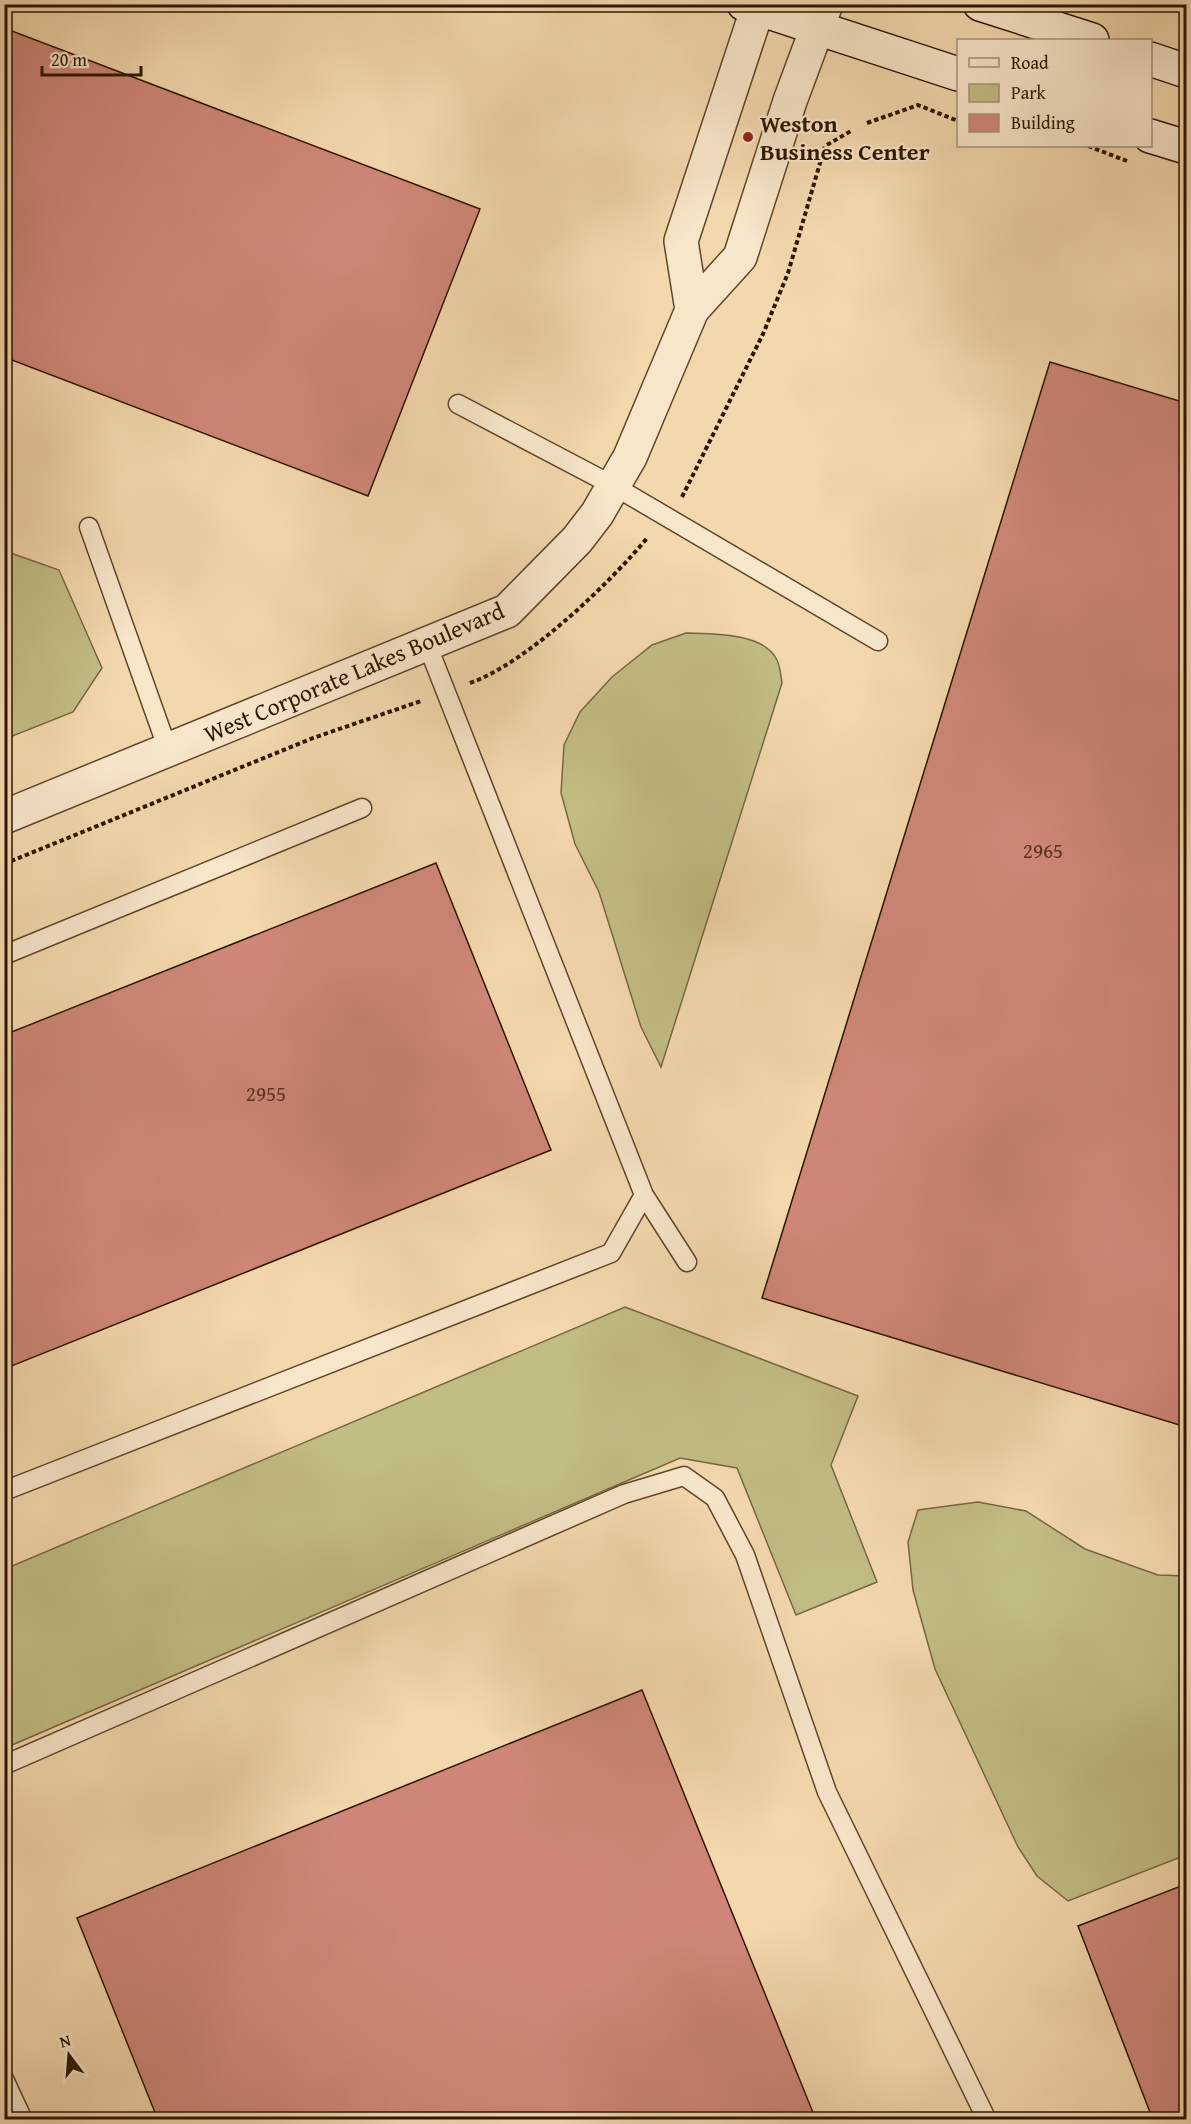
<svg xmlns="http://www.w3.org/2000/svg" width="1191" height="2124" font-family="'Gentium Book Plus',serif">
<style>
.green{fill:#c2bc85;stroke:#776842;stroke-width:1.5}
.building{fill:#cf8678;stroke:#2c1500;stroke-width:1.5}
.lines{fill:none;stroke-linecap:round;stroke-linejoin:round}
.lane-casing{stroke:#5e462b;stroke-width:21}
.street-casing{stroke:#5e462b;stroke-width:36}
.secondary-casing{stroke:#2c1500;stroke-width:36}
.path{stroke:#2c1500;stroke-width:4;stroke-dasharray:4.5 3;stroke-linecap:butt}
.lane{stroke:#f8e6ca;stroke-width:18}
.street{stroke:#f8e6ca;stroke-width:33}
.secondary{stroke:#f8e6ca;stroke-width:33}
.poi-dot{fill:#8f2418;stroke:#f8e6ca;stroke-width:2}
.labels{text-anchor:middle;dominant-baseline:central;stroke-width:4.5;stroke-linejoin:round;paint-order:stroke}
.number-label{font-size:21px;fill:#55311e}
.poi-label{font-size:24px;font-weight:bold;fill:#2c1500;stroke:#f8e6ca;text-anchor:start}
.street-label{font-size:24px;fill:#2c1500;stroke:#f8e6ca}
</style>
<rect width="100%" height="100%" fill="#f4d8ad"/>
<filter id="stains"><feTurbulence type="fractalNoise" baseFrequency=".00333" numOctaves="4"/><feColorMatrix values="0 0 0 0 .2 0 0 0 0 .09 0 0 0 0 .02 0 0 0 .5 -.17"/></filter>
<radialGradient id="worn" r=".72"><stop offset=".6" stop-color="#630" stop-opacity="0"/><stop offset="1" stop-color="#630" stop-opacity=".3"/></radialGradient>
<path class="green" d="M5,551L59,570L102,668L73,712L5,739Z
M686,633C711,634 764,632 777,660C780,666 781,675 782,683L661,1067L641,1027L599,892L575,844L561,793L564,745L580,712L612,677L652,645Z
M625,1307L858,1396L831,1465L877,1582L796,1615L737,1468L680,1458L5,1748V1569Z
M978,1502L1026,1511L1085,1549L1158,1575L1186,1576V1855L1068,1901L1037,1876L1018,1847L935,1669L913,1590L908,1542L918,1510Z"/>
<path class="building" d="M4,28L480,209L368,496L4,357Z
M1050,362L1186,403V1427L762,1298Z
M436,863L551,1150L4,1369V1035Z
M642,1690L816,2120H158L77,1918Z
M1186,1884V2120H1153L1078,1926Z"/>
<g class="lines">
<g class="lane-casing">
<path id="lane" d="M458,404L614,486L878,641
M89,527L168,750
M427,644L644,1195L687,1262
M4,955L362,808
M4,1491L611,1253L644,1195
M4,1765L624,1494L684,1476L715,1498L745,1555L827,1792L987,2120
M4,2079L23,2120"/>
</g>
<g class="street-casing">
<path id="street" d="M692,310L681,241L759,4
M4,817L507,611L577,540L597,514L630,457L692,310L740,257L790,101L826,4"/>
</g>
<g class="secondary-casing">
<path id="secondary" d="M744,4L958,74
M980,4L1092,40
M1150,59L1186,71
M1150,136L1186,147"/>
</g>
<path class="path" d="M867,123L918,105L958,121
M1088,146L1127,161
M682,497L763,334L788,273L825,146L851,131
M470,683C527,663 609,584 648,537
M4,864L313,738L421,701"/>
<use href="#lane" class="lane"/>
<use href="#street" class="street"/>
<use href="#secondary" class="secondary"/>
</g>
<circle class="poi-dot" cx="748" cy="137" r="6"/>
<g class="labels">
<g class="number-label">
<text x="1043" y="850">2965</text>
<text x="266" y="1093">2955</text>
</g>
<g class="poi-label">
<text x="760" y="123">Weston<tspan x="760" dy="28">Business Center</tspan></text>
</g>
<g class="street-label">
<text transform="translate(354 672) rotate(-23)">West Corporate Lakes Boulevard</text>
</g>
</g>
<rect width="1191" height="2124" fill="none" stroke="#f4d8ad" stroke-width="24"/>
<rect x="6" y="6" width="1179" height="2112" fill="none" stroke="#2c1500" stroke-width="3"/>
<rect x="12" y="12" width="1167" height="2100" fill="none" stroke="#2c1500" stroke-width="1.5"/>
<rect x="957" y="39" width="195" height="108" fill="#f8e6ca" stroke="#a69279" stroke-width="1.5"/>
<rect x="969" y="58" width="30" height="9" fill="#f8e6ca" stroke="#a69279" stroke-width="1.5"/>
<text x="1011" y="69" font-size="18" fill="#2c1500">Road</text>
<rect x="969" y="84" width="30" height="18" fill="#c2bc85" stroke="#a69279" stroke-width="1.5"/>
<text x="1011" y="99" font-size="18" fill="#2c1500">Park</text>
<rect x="969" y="114" width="30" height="18" fill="#cf8678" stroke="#a69279" stroke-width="1.5"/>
<text x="1011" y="129" font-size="18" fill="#2c1500">Building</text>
<g transform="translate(69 2055) rotate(344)" stroke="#f8e6ca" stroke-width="4.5" paint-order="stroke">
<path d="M0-4.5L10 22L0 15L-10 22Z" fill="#2c1500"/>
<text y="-9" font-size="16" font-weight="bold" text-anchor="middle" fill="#2c1500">N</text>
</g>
<path d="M42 66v9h99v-9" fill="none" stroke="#2c1500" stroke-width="3"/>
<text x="51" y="66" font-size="18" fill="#2c1500" stroke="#f8e6ca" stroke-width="4.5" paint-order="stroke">20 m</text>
<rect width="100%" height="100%" filter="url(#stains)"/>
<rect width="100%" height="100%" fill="url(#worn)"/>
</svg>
